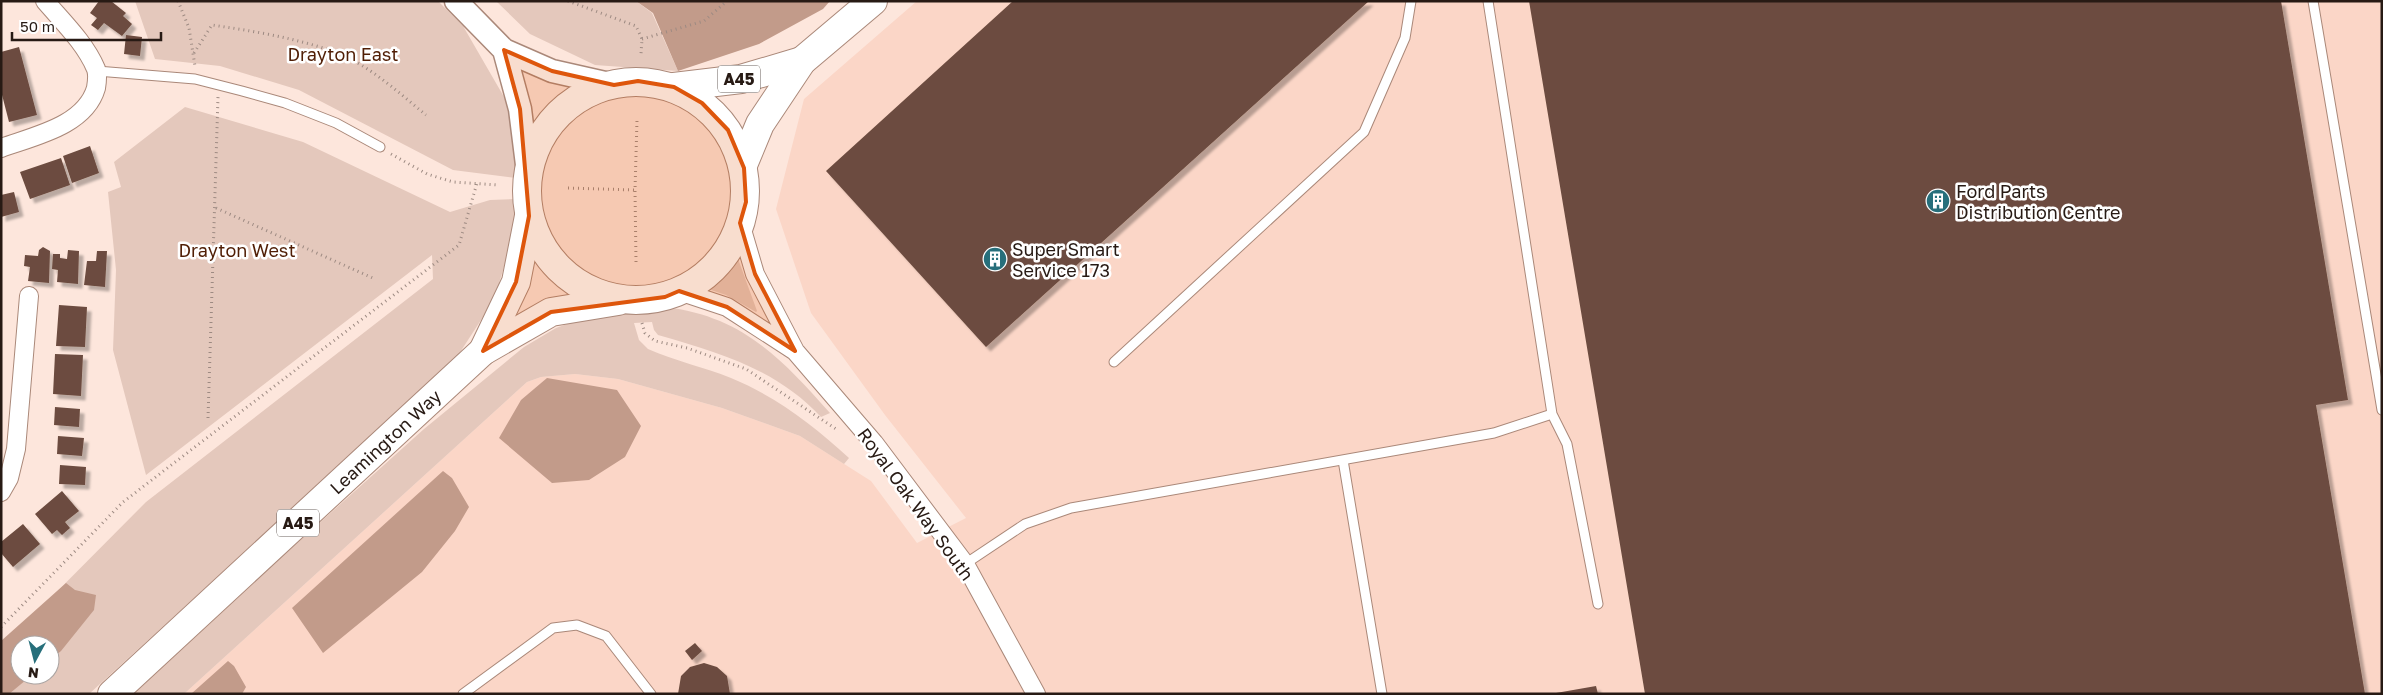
<svg xmlns="http://www.w3.org/2000/svg" width="2383" height="695" font-family="'Golos Text',sans-serif">
<style>
.built{fill:#fbd6c7}
.green{fill:#e4c8bc;fill-rule:evenodd}
.forest{fill:#c29b8a}
.building{fill:#6c4c3f;filter:url(#shadow)}
.lines{fill:none;stroke-linecap:round;stroke-linejoin:round}
.service-casing{stroke:#aa8879;stroke-width:11}
.minor-casing{stroke:#aa8879;stroke-width:20}
.tertiary-casing{stroke:#aa8879;stroke-width:25}
.trunk-casing{stroke:#aa8879;stroke-width:30}
.path{stroke:#9d8a82;stroke-width:3;stroke-dasharray:1 4;stroke-linecap:butt}
.service{stroke:#fff;stroke-width:9}
.minor{stroke:#fff;stroke-width:18}
.tertiary{stroke:#fff;stroke-width:22}
.trunk{stroke:#fff;stroke-width:28}
.marked{fill:#de560c;fill-opacity:0.2;stroke:#de560c;stroke-width:4;stroke-linejoin:round}
.labels{text-anchor:middle;dominant-baseline:central;stroke-width:5;stroke-linejoin:round;paint-order:stroke}
.shield{fill:#fff;stroke:#685f5a;stroke-width:1}
.shield-label{font-size:16px;font-weight:bold;fill:#271a14}
.park-label{font-size:18px;fill:#501e05;stroke:#fff}
.poi-label{font-size:18px;fill:#271a14;stroke:#fff;text-anchor:start}
.street-label{font-size:18px;fill:#271a14;stroke:#fff}
</style>
<defs>
<filter id="shadow"><feDropShadow dx="4.5" dy="4.5" stdDeviation="1" flood-color="#0004"/></filter>
</defs>
<rect width="100%" height="100%" fill="#fde6dc"/>
<path class="built" d="M917,1H2382V694H184L527,382L541,377L575,374L618,379L722,408L800,436L871,481L917,543L966,518L885,415L811,313L776,209L804,99Z"/>
<path class="green" d="M135,1H438L463,26L511,109L516,178L453,170L299,90L220,66L155,59Z
M496,1H636L652,13L678,71L595,65L530,34Z
M185,107L303,142L450,212L490,200L516,199V227L494,300L455,360L89,694H1V648L146,502L433,279L432,255L146,475L113,350L116,270L108,192L121,187L114,162ZM20,645H50V675H20Z
M734,255L737,256L757,311L756,312L726,295L702,287L718,274Z
M665,307C742,316 781,358 830,413L821,417C776,369 720,353 658,335L654,330L652,322L634,323L639,340L648,349C675,361 704,367 731,378C777,397 813,425 849,458L844,464L800,436L722,408L618,379L575,374L541,377L527,382L184,694H129L424,429L524,347L556,328L592,315Z"/>
<path class="forest" d="M636,1H830L823,9L759,44L678,71L653,13Z
M547,378L617,390L641,426L625,457L589,480L552,483L499,438L521,400Z
M443,471L452,478L469,507L455,531L422,572L323,653L292,608Z
M66,583L75,590L96,595L94,610L61,651L50,660V645H20V675H32L9,694H1V641Z
M228,661L234,666L246,687L242,694H191Z"/>
<path class="building" d="M99,1H111L126,13L123,16L132,24L122,36L104,23L98,30L91,25L97,18L90,13Z
M1013,1H1369L986,347L826,171Z
M1529,1H2281L2348,400L2316,405L2365,694H1645Z
M126,35L142,37L140,56L124,54Z
M19,47L37,115L9,122L1,91V52Z
M90,146L99,173L72,183L63,156Z
M61,158L70,185L30,199L20,172Z
M14,192L19,212L1,217V195Z
M43,247L50,251L49,283L28,281L30,267L24,266L25,255L38,256L39,250Z
M68,250L79,251L78,284L57,282L58,270L52,269L53,254H60V258L67,259Z
M97,251H107L105,287L84,285L87,261H96Z
M59,305L87,307L85,347L56,346Z
M55,354L83,355L81,396L53,394Z
M55,407L80,409L79,427L54,425Z
M58,436L84,438L82,456L57,454Z
M60,465L86,467L85,485L59,484Z
M62,491L79,511L65,522L70,528L62,535L57,530L52,534L35,514Z
M23,524L40,544L13,567L1,553V542Z
M695,643L702,651L692,660L685,651Z
M704,663L717,667L727,676L730,694H678L681,676L690,667Z
M1596,686L1598,694H1556V693Z"/>
<g class="lines">
<g class="service-casing">
<path id="service" d="M2313,1L2382,410
M97,71L195,79L242,91L285,103L336,123L380,147
M1114,362L1364,132L1405,38L1411,1
M1552,414L1567,444L1598,604
M1343,460L1382,694
M965,564L1025,524L1071,508L1494,433L1552,414L1488,1
M463,694L553,628L577,625L606,636L651,694"/>
</g>
<g class="minor-casing">
<path id="minor" d="M1,148C34,136 85,126 96,88C97,82 98,75 96,69C85,43 63,22 45,1
M740,223L755,274L795,351L874,443L965,564L1036,694
M679,291L727,307L795,351
M1,492L9,478L16,449L29,296"/>
</g>
<g class="tertiary-casing">
<path id="tertiary" d="M456,1L504,50L552,71L614,85
M504,50L520,109L528,173"/>
</g>
<g class="trunk-casing">
<g id="trunk">
<circle cx="636" cy="191" r="109"/>
<path d="M674,87L741,79L802,61"/>
<path d="M743,165L760,124L802,61L873,1"/>
<path d="M483,351L516,282L529,216"/>
<path id="s1" d="M112,694L483,351L551,312L618,301"/>
</g>
</g>
<path class="path" d="M178,1L189,28L195,66
M568,1L636,26L642,39L641,54
M642,39L704,21L727,1
M194,53L212,25C253,31 296,38 335,52C369,65 398,92 426,115
M391,154L427,174L453,182L498,185
M568,188L635,190
M216,208L375,279
M636,262L635,190L637,120
M642,323L645,333L655,341L687,348L746,369L836,429
M208,418L218,97
M1,627L123,502L459,245L477,183"/>
<use href="#service" class="service"/>
<use href="#minor" class="minor"/>
<use href="#tertiary" class="tertiary"/>
<use href="#trunk" class="trunk"/>
</g>
<path class="marked" d="M504,50L552,71L614,85L638,81L674,87L702,103L728,130L744,168L746,202L740,223L755,274L795,351L727,307L679,291L665,297L551,312L483,351L516,282L529,216L520,109Z"/>
<defs>
<g id="building-disc" transform="scale(1.25)"><circle r="9.5" fill="#276f7b" stroke="#fff"/><path d="M-4-6H4V6H1V3H-1V6H-4ZM-2.5-4.3h1.7v1.8h-1.7ZM.8-4.3h1.7v1.8H.8ZM-2.5-1h1.7V.8h-1.7ZM.8-1h1.7V.8H.8Z" fill="#fff"/></g>
</defs>
<g fill-rule="evenodd">
<use href="#building-disc" x="1938" y="201"/>
<use href="#building-disc" x="995" y="259"/>
</g>
<g class="labels">
<g class="shield">
<rect x="718" y="65.5" width="42" height="27" rx="4"/>
<rect x="277" y="509.5" width="42" height="27" rx="4"/>
</g>
<g class="shield-label">
<text x="739" y="79">A45</text>
<text x="298" y="523">A45</text>
</g>
<g class="park-label">
<text x="343" y="54">Drayton East</text>
<text x="237" y="250">Drayton West</text>
</g>
<g class="poi-label">
<text x="1956" y="191">Ford Parts<tspan x="1956" dy="21">Distribution Centre</tspan></text>
<text x="1012" y="249">Super Smart<tspan x="1012" dy="21">Service 173</tspan></text>
</g>
<g class="street-label">
<text stroke="none"><textPath href="#s1" startOffset="372">Leamington Way</textPath></text>
<text transform="translate(916 504) rotate(54)">Royal Oak Way South</text>
</g>
</g>
<rect width="2383" height="695" fill="none" stroke="#271a14" stroke-width="5"/>
<g transform="translate(35 660) rotate(187)"><circle r="24" fill="#ffffff" stroke="#a9a3a1"/>
<path d="M0-4L9 19L0 12L-9 19Z" fill="#276f7b"/>
<text y="-8" font-size="14" font-weight="bold" text-anchor="middle" fill="#271a14">N</text>
</g>
<path d="M12 32v8h149v-8" fill="none" stroke="#271a14" stroke-width="2.5"/>
<text x="20" y="32" font-size="15" fill="#271a14" stroke="#ffffff" stroke-width="4" paint-order="stroke">50 m</text>
</svg>
